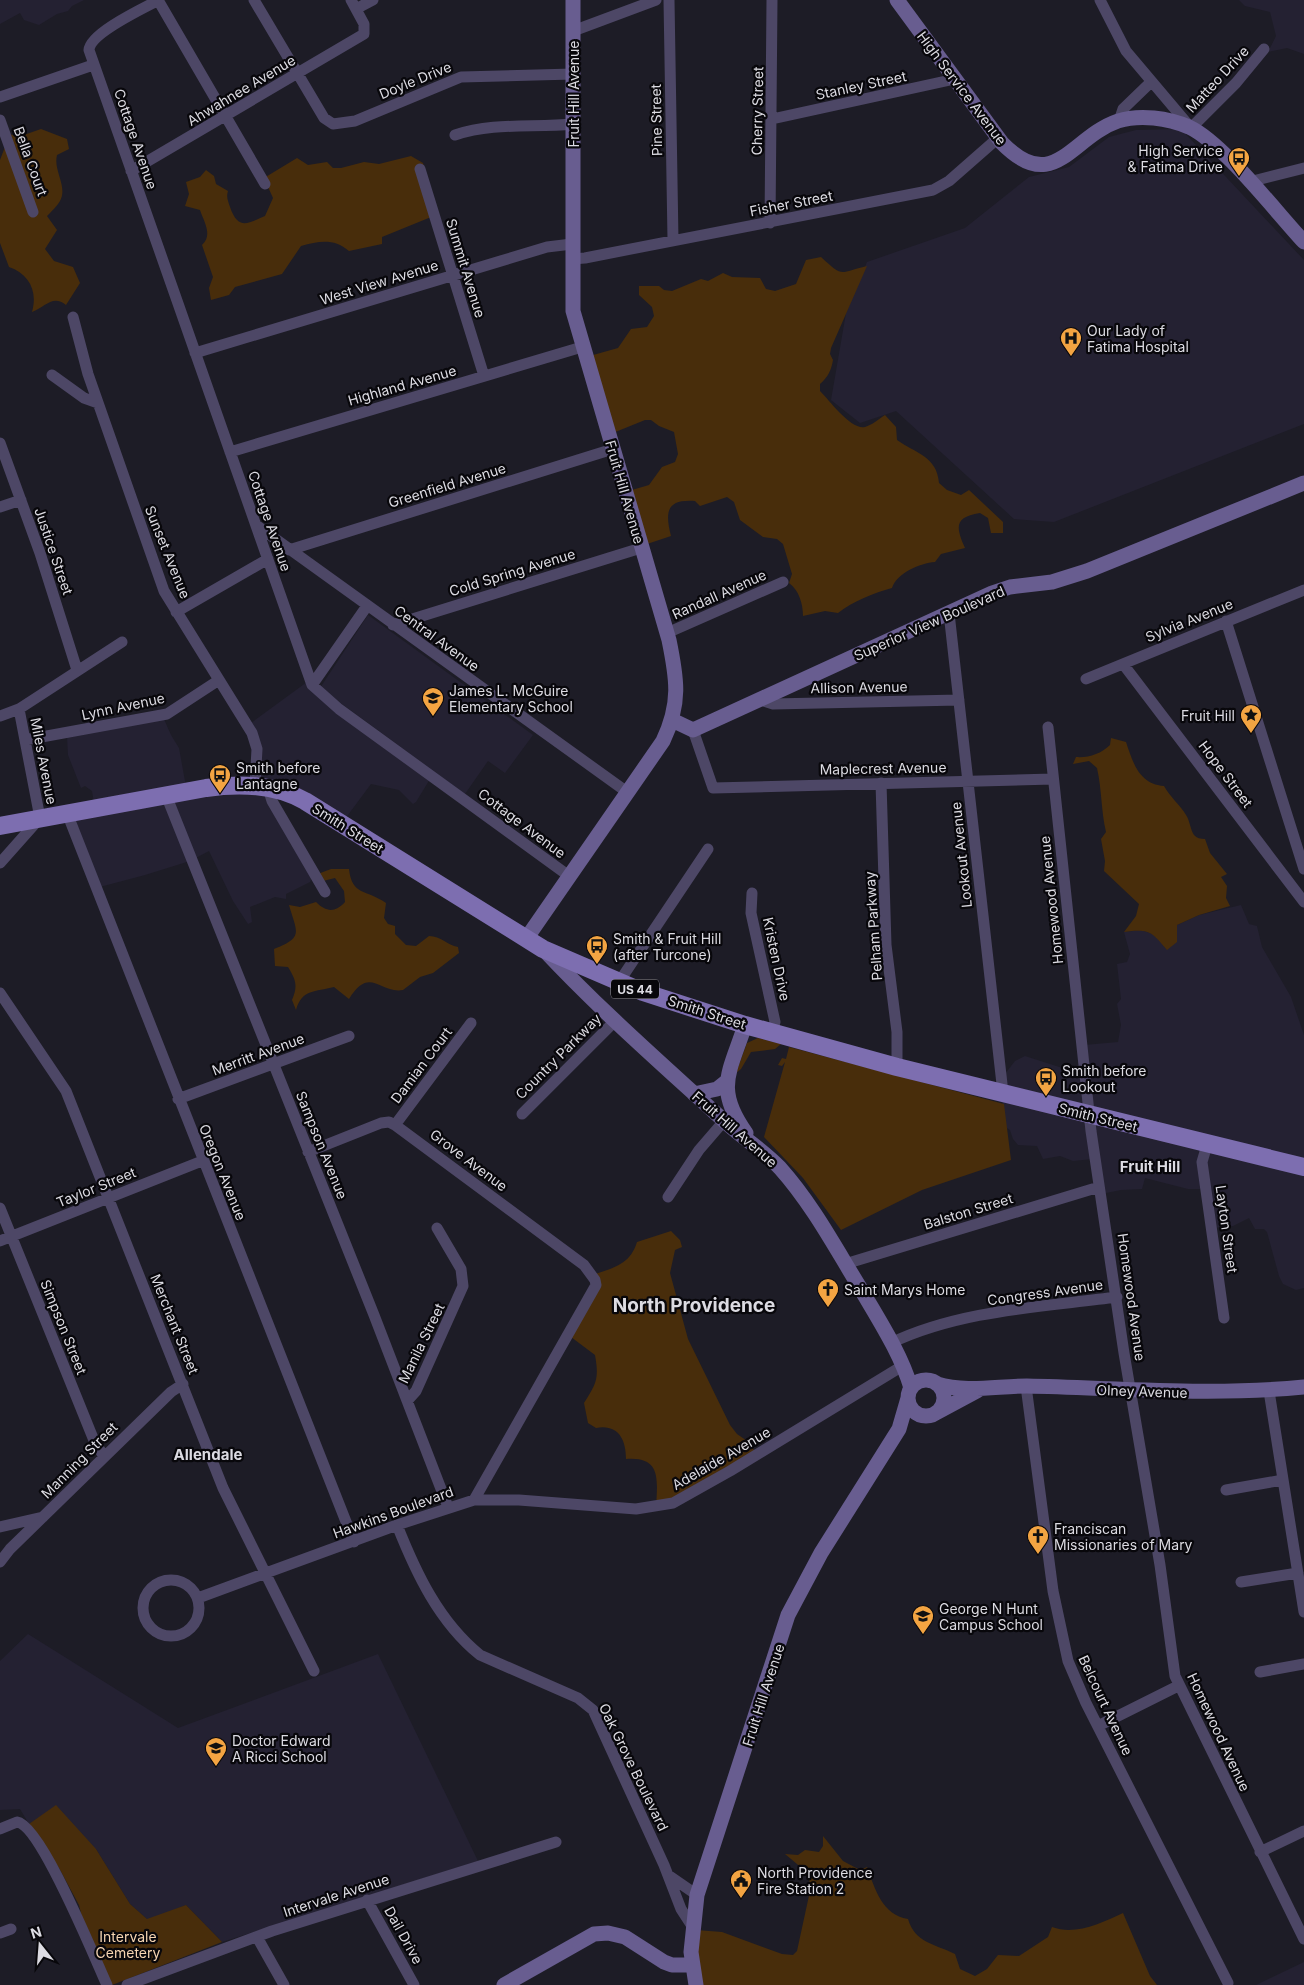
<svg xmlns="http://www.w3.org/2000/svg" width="1304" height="1985" font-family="Inter,sans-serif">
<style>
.built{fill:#242132}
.green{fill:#482d0b}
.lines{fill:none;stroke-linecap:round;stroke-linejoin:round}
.street{stroke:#4d4766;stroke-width:11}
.secondary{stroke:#685d90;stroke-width:15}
.primary{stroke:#7d6eb0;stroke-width:18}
.labels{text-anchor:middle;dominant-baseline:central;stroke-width:4.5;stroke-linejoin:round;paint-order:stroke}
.shield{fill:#08070b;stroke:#9c9ba2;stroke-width:1}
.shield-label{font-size:12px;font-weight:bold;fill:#dcdbe2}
.street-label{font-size:14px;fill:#dcdbe2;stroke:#08070b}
.poi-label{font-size:14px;fill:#dcdbe2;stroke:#08070b;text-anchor:start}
.park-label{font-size:14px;fill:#f6d5b2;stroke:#08070b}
.neighbourhood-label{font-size:15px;font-weight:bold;fill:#dcdbe2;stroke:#08070b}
.district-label{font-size:19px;font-weight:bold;fill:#dcdbe2;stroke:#08070b}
</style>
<rect width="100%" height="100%" fill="#1d1c26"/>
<path class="built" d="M0,0H84L72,6L68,11L57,14L39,25L24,20L20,13L0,24Z
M1239,0H1304V54L1287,48L1268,52L1276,36L1270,12L1245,6Z
M1181,129L1304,260V424L1054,522L1014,519L896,411L860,423L831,400L846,313L867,262L965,228L1029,177L1069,167L1109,137L1136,130Z
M368,615L533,735L505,773L488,761L465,794L320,688Z
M307,682L430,779L416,802L413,804L399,790L371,784L342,823L266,791L314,874L310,882L286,894V899L275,897L250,907L252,922L248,924L233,901L209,851L190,861L145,875L96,888L67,817L95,809L92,791L85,786L81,788L68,755L67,736L163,717L171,735L179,748L187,792L257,777L247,726Z
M1241,905L1249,924L1257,926L1262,947L1291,997L1304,1035V1288L1296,1290L1283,1284L1279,1276L1267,1232L1264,1229H1255L1249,1218L1233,1226L1213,1228L1207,1189H1188L1145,1178L1142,1189L1121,1190L1101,1194L1093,1159L1073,1161L1060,1156L1043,1159L1037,1146L1018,1145L1013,1139L1010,1130L1002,1125L999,1119L1004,1096L1001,1079L1015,1061L1025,1056L1078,1073L1086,1089L1084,1045L1118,1042L1121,1025L1117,1004L1121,999L1117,964L1127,962L1130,954L1124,932L1141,930L1177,942V925L1199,915Z
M28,1634L178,1728L378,1654L478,1861L222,1942L186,1905L148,1920L130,1904L96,1849L29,1824L20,1809L0,1810V1661Z
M1304,1962V1985H1256Z"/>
<path class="green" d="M41,129L67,139L69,149L57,155C53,171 68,186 60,201C57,206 51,212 47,216L57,230L45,249L54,261L73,267L80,283L66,305C53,294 45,307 32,312C38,291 29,274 9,267L0,243V160L10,134L18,137Z
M411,156L423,163L436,215L382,237V244L349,251C334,238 319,241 301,246L282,274L235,287L229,295L211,300L209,288L213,277L202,245C213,235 204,222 200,210L185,206L189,194L186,182L200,177L206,170L214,176L216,184L228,191C226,197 228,201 230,207C238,230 247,224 265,216L273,198L264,178L297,158L308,165L327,162L333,168H341L364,162L379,164Z
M821,257C844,278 838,273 867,266L831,348L830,354L833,360C831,371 828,377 820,384V391C830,401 851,430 865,427C872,425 879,419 885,415L896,427L897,440C915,453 937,456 939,483L947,490L961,495L969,490L1003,522V533H991L988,518L980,513C955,517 955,526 965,548L941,554L935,562C920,563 897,573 892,588C874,593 853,601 838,613L825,611L803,616C803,604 799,590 789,583L792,574L783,544L777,539L763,537L740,520L734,502L727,497L700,506L695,501C666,499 665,512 671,536L641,546L625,492L649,485L662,467L675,462L678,454L674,432L659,426L651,420H645L608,435L586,357L618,348L631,329L647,327L654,316L652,307L639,295V286H659L664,290L672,291L701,279L708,281L723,273L732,277L760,278L766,289L775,291L796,284L806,260Z
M1111,738L1126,742C1133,763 1139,784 1164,786C1170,797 1180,805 1186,815C1190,821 1190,829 1194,835C1197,838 1200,839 1205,839L1210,853L1227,874L1221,877L1227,886L1226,898L1230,906L1199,915L1177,925V942L1167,950C1151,931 1149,929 1124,932L1136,916L1139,904L1104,871L1105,861L1101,839L1106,832C1101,811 1102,790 1097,768L1089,761L1073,764L1076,757C1088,758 1101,754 1110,745Z
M331,869H349C352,896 366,889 386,903L384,918L388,924L395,926V934L406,945L416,946L429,936C441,936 447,945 458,947L459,953L433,973L420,977L403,990C379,994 370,965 349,999L334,987C315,992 302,989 296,1010L292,1000C298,986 296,980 288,967L275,966L274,949C304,937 297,933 289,905L300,907L316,902C326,912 335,913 345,902L344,891L335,878L323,881L315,875Z
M758,1038L781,1044L775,1049L751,1052L741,1069L736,1073L747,1043Z
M789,1047L1004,1104L1011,1160L922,1190L841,1230L803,1178L764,1137L785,1062L782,1066L778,1065L782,1058L786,1059Z
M671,1231L680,1240L682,1247L675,1250L670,1273L688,1339L730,1425L737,1434L750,1443L758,1458L656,1509C657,1482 663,1456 626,1459C626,1439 618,1424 596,1428L588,1423L584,1403C597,1383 599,1378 595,1355L571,1337L595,1291L592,1275C613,1268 630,1265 637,1242Z
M56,1805L96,1849L130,1904L147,1919L186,1905L222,1942L112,1985L83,1921L79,1905L59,1868L29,1824Z
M823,1836L843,1861L860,1870L867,1867C875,1889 882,1915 908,1919C915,1943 935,1944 955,1954L960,1969L975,1976L987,1969L998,1955L1019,1956L1048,1937L1052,1927C1075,1936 1101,1923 1123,1913L1150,1976L1157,1985H697L696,1930L722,1932L782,1954L793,1955L797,1951L810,1891L809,1874L785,1854L798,1855L805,1850L819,1852L823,1846Z"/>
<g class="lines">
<path class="street" d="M158,0L265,184
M159,0C144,8 90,33 89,50L312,685L339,709L569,876
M254,0L324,118L333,124L355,121L461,77L573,74
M669,0L673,240
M1100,0L1126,51L1191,128L1236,83L1264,49
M356,9L373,0
M573,31L656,0
M0,97L93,65
M772,119L955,79
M0,120L33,212
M1119,121L1123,109L1151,82
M455,135C494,122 533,128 573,124
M420,169L484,376
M131,171L364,34V24L351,0
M1249,182L1304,168
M770,223L772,0
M572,259L585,258L933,190L949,181L998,138
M73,317L88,374L164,591L252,733L257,749L255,785
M195,353L547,247L572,244
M52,375L84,398L98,403
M0,443L40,553L77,670
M230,452L582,347
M0,507L21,500
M256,525L627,792
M289,550L613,449
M176,612L268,559
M949,613L1003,1093
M1226,621L1304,869
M393,625L641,548
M667,633L783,582
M1123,664L1304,902
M1086,679L1304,590
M312,685L367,606
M761,700L773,704L959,700
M0,716L19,709L122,642
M1048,727L1091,1131L1124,1353L1160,1565L1175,1676L1304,1939
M693,730L713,788L1053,779
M25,740L167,714L219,680
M881,783L886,945L897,1032V1067
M268,788L272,801L325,892
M166,795L374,1315L448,1507
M67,813L354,1542
M0,863L40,818L19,709
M752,893L751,913L775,1022L772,1032
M619,982L708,849
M0,993L66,1091L223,1488L314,1671
M178,1099L349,1036
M522,1114L616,1020
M395,1125L471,1023
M1207,1145L1202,1162L1224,1318
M668,1197L699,1150L724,1121
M0,1208L93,1438L104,1457
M0,1241L202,1161
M845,1264L1099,1187
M891,1343C960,1310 1042,1307 1117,1297
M1026,1386L1053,1591L1068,1661L1086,1703L1228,1983
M1269,1391L1304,1612
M407,1401L416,1391L463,1286L461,1269L437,1228
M1226,1490L1283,1480
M474,1500H519L636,1509L673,1503L730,1471L904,1365
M397,1525C416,1573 439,1622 480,1655L578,1698L593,1710L664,1865L681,1909L692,1926
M0,1527L43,1517
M0,1562L10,1549L171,1392L183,1384
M143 1608a28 28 0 1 1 56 0a28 28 0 1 1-56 0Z
M1241,1582L1298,1573
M198,1598L397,1525L474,1500L596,1285L595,1280L584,1265L395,1125L389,1122L381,1123L308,1152
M1260,1672L1304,1664
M1098,1726L1178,1686
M0,1829L17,1822C41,1825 95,1959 107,1985
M1260,1852L1304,1831
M668,1875L697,1895
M367,1900L414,1985
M0,1933L11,1929
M257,1937L284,1985
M127,1985L272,1931L556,1842"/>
<path class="secondary" d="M897,0L1002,143C1054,196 1071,137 1118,121C1140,114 1168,118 1189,127C1223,143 1276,212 1304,242
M672,720L693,730L992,593L1010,587L1052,582L1087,571L1304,483
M526,939L663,741C681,703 677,679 669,640L573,311V0
M544,950C600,1010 662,1064 722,1119C741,1137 762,1149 780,1168C813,1205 836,1249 862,1291C880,1322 901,1354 911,1388
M745,1025C730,1072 714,1088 746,1133
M694,1094L717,1089L727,1081
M908 1398a18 18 0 1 1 36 0a18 18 0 1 1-36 0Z
M937,1384C967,1393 997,1386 1027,1386C1120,1388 1211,1396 1304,1387
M936,1413L977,1391
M504,1985L594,1934L608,1933L625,1937L664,1962L672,1965H692
M696,1985L691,1952L697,1895L788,1615L821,1553L899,1429L908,1398"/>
<path class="primary" d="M0,826L206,788C240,783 275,784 305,801L543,949L643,992L745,1025L897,1067L1304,1167"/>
</g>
<defs>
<g id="bus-pin" transform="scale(1.125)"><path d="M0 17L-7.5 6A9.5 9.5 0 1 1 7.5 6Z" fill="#f3a442" stroke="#08070b"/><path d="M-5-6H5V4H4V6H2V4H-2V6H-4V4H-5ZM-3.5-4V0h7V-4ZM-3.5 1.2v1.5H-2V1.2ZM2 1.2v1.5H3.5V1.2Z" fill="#111"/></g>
<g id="hospital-pin" transform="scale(1.125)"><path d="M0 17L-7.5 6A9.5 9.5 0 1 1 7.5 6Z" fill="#f3a442" stroke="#08070b"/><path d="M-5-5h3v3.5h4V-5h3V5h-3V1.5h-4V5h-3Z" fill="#111"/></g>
<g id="school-pin" transform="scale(1.125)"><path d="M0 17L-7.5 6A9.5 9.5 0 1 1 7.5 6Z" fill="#f3a442" stroke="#08070b"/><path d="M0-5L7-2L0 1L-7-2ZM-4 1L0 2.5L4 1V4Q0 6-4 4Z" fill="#111"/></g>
<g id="sight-pin" transform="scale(1.125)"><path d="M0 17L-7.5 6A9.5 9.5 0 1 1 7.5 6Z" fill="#f3a442" stroke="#08070b"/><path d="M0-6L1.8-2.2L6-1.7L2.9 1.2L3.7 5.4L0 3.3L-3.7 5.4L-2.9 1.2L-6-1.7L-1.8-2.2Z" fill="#111"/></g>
<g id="church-pin" transform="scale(1.125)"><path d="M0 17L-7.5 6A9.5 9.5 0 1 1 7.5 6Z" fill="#f3a442" stroke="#08070b"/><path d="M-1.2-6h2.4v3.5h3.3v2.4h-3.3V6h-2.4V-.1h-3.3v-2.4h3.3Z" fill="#111"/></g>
<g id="civic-pin" transform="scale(1.125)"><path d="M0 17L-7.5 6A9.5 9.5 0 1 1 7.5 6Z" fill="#f3a442" stroke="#08070b"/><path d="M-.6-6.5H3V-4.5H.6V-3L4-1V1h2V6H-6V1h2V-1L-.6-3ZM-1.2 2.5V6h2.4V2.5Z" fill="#111"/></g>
</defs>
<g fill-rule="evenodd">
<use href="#bus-pin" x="1239" y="158"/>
<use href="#hospital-pin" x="1071" y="338"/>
<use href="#school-pin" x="433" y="698"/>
<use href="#sight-pin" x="1251" y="715"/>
<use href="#bus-pin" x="220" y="775"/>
<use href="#bus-pin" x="597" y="946"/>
<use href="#bus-pin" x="1046" y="1078"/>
<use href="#church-pin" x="828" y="1289"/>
<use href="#church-pin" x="1038" y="1536"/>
<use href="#school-pin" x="923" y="1616"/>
<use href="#school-pin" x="216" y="1748"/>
<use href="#civic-pin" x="741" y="1880"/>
</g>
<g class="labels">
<rect class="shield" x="611" y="979.5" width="48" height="19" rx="4"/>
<g class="shield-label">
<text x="635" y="989">US 44</text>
</g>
<g class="street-label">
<text transform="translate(1217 79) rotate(-47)">Matteo Drive</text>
<text transform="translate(415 80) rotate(-22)">Doyle Drive</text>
<text transform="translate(861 85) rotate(-12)">Stanley Street</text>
<text transform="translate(962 88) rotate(53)">High Service Avenue</text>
<text transform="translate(241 90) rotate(-31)">Ahwahnee Avenue</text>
<text transform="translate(573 94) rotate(-90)">Fruit Hill Avenue</text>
<text transform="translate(757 111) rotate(-89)">Cherry Street</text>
<text transform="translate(656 120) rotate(-91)">Pine Street</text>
<text transform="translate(136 139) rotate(71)">Cottage Avenue</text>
<text transform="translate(31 161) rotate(70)">Bella Court</text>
<text transform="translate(791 203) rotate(-11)">Fisher Street</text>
<text transform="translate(466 268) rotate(73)">Summit Avenue</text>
<text transform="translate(379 282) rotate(-17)">West View Avenue</text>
<text transform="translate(402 385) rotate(-16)">Highland Avenue</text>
<text transform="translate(447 485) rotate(-17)">Greenfield Avenue</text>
<text transform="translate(625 492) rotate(74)">Fruit Hill Avenue</text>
<text transform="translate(270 521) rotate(71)">Cottage Avenue</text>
<text transform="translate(54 551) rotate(71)">Justice Street</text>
<text transform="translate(168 552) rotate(68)">Sunset Avenue</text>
<text transform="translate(512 572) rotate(-17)">Cold Spring Avenue</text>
<text transform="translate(719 594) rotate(-24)">Randall Avenue</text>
<text transform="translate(1189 620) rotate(-22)">Sylvia Avenue</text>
<text transform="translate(929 623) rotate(-24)">Superior View Boulevard</text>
<text transform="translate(437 638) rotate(36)">Central Avenue</text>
<text transform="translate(859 687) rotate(-1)">Allison Avenue</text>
<text transform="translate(123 706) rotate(-12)">Lynn Avenue</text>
<text transform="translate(44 761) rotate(79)">Miles Avenue</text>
<text transform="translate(883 768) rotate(-1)">Maplecrest Avenue</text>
<text transform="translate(1226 774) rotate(53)">Hope Street</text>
<text transform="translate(522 823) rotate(37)">Cottage Avenue</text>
<text transform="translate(348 828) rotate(32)">Smith Street</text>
<text transform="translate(961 855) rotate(-96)">Lookout Avenue</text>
<text transform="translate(1051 900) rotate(-96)">Homewood Avenue</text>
<text transform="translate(873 926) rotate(-94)">Pelham Parkway</text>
<text transform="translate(777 959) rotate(78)">Kristen Drive</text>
<text transform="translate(707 1012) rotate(18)">Smith Street</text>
<text transform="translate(258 1054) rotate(-20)">Merritt Avenue</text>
<text transform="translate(558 1056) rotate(-45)">Country Parkway</text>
<text transform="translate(421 1065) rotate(-53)">Damian Court</text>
<text transform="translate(1098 1117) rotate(14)">Smith Street</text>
<text transform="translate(735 1129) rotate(41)">Fruit Hill Avenue</text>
<text transform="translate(322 1145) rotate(68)">Sampson Avenue</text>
<text transform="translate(469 1160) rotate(37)">Grove Avenue</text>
<text transform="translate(223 1172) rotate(68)">Oregon Avenue</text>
<text transform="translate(96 1187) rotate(-22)">Taylor Street</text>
<text transform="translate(968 1211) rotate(-17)">Balston Street</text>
<text transform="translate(1227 1229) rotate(82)">Layton Street</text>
<text transform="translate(1045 1292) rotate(-8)">Congress Avenue</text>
<text transform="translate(1132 1297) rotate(82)">Homewood Avenue</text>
<text transform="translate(175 1324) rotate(68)">Merchant Street</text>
<text transform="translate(64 1327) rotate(68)">Simpson Street</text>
<text transform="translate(421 1343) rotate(-64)">Manila Street</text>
<text transform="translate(1142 1391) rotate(2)">Olney Avenue</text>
<text transform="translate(721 1458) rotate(-30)">Adelaide Avenue</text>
<text transform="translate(79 1460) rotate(-45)">Manning Street</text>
<text transform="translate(393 1512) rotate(-20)">Hawkins Boulevard</text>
<text transform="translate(763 1695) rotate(-72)">Fruit Hill Avenue</text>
<text transform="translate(1106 1705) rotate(65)">Belcourt Avenue</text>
<text transform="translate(1219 1732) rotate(65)">Homewood Avenue</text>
<text transform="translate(634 1767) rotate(64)">Oak Grove Boulevard</text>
<text transform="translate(336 1895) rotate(-18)">Intervale Avenue</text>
<text transform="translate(404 1935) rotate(61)">Dail Drive</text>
</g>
<g class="poi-label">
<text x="1223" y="150" text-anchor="end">High Service<tspan x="1223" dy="16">&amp; Fatima Drive</tspan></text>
<text x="1087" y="330">Our Lady of<tspan x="1087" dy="16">Fatima Hospital</tspan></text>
<text x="449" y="690">James L. McGuire<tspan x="449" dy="16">Elementary School</tspan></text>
<text x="1235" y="715" text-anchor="end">Fruit Hill</text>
<text x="236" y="767">Smith before<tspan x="236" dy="16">Lantagne</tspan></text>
<text x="613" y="938">Smith &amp; Fruit Hill<tspan x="613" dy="16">(after Turcone)</tspan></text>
<text x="1062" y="1070">Smith before<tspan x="1062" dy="16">Lookout</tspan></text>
<text x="844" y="1289">Saint Marys Home</text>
<text x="1054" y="1528">Franciscan<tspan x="1054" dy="16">Missionaries of Mary</tspan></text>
<text x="939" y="1608">George N Hunt<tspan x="939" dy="16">Campus School</tspan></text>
<text x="232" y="1740">Doctor Edward<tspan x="232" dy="16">A Ricci School</tspan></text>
<text x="757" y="1872">North Providence<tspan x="757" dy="16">Fire Station 2</tspan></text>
</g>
<g class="park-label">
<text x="128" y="1936">Intervale<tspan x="128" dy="16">Cemetery</tspan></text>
</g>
<g class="neighbourhood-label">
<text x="1150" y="1166">Fruit Hill</text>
<text x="208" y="1454">Allendale</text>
</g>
<g class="district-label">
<text x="694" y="1305">North Providence</text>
</g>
</g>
<g transform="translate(40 1945) rotate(343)" stroke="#08070b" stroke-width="4" paint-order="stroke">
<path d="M0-4L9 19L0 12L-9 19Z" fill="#dcdbe2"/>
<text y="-8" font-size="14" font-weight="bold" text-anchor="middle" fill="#dcdbe2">N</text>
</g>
</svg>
